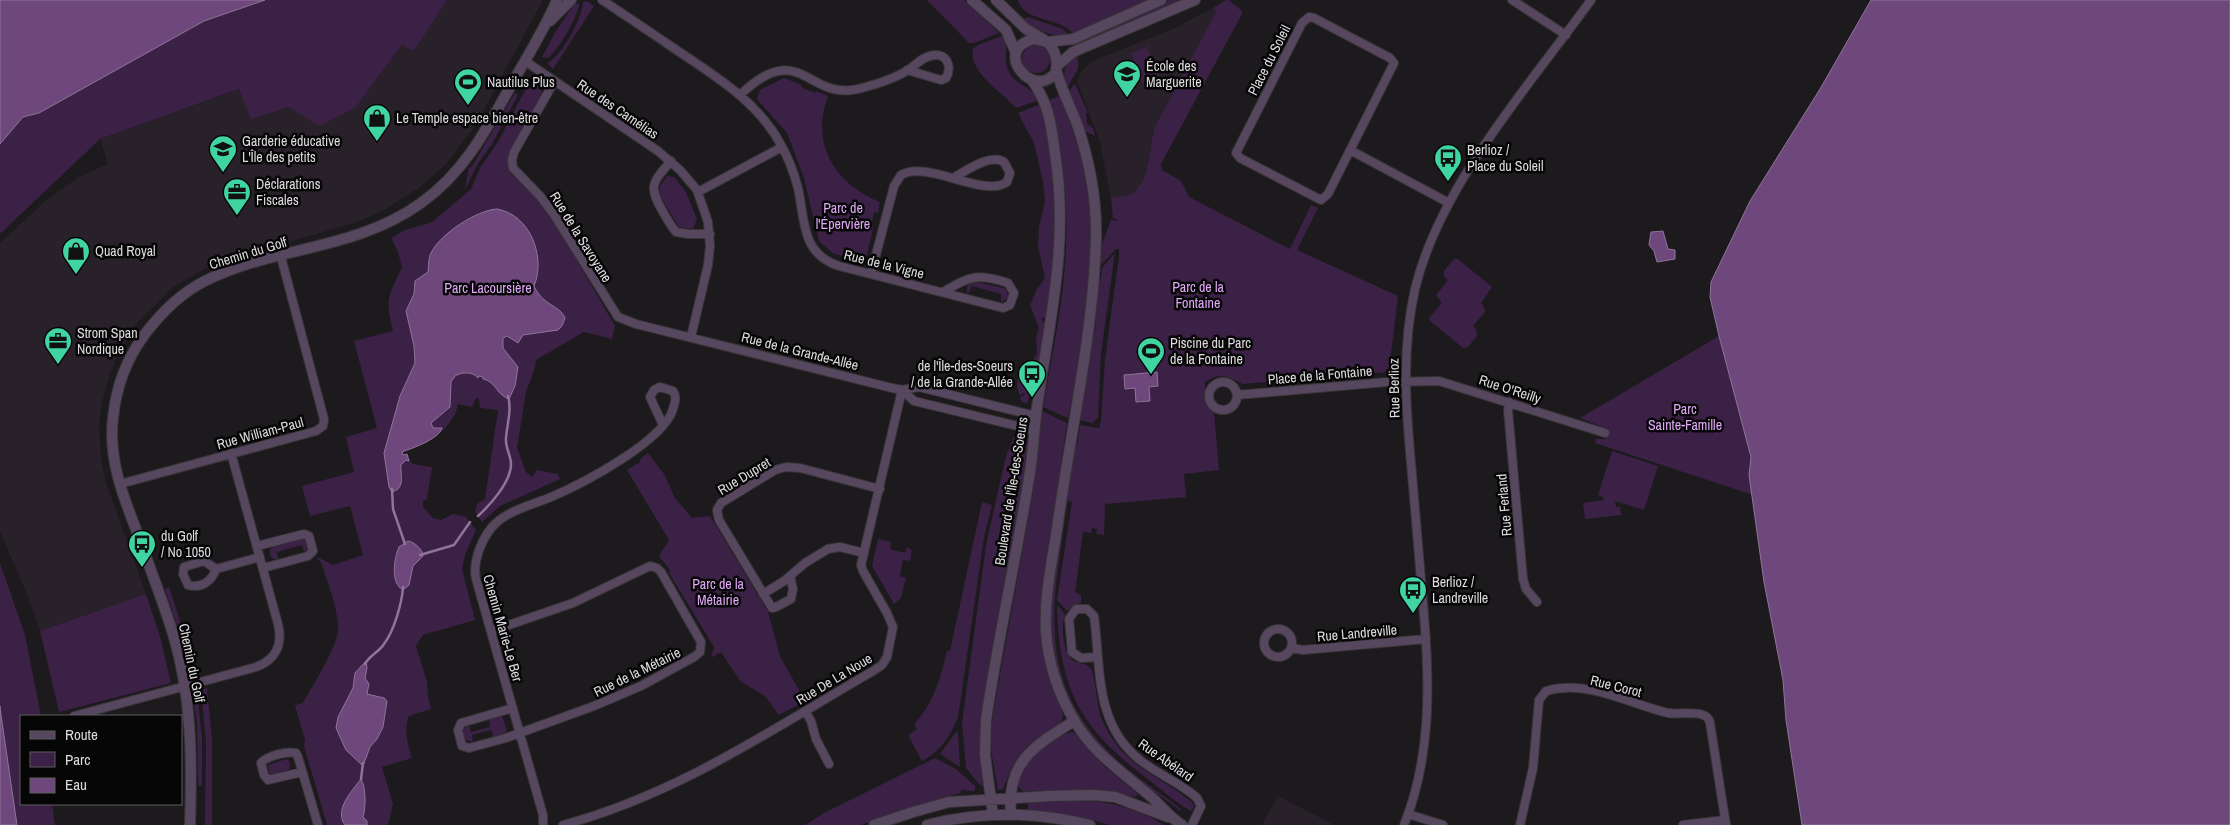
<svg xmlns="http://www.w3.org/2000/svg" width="2230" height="825" font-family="'Archivo Narrow',sans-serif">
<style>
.built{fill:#28212a}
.green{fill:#3b2145}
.water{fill:#6e487c;stroke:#90749a}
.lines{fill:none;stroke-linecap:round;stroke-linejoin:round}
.stream{stroke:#90749a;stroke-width:2.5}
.minor-casing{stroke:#383539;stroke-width:10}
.tertiary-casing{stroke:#383539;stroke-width:12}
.minor{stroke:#57475e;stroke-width:8}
.tertiary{stroke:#57475e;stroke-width:10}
.labels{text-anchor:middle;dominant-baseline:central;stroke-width:5;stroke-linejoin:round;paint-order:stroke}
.street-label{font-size:14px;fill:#dedcdf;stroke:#070607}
.poi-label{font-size:14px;fill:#dedcdf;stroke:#070607;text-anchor:start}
.park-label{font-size:14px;fill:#e1a9f8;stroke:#070607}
</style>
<rect width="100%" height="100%" fill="#1d1a1e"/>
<path class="built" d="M447,0H543L475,126L446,164L420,187L386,209L357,222L213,264L172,288L137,323L118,354L109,376L101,406L99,426L101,459L106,483L146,594L40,631L28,597L0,531V243L44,202L79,177L108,164L100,139L240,89L289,107H356L402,45L414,51Z
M1213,8L1216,12L1152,135L1148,167L1144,179L1133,194L1111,198L1100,142L1077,81L1082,71L1093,61L1175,28Z
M1278,796L1286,800L1334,825H1262Z"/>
<path class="green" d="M265,0H447L414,51L402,45L356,107L319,126L289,107L251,119L239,89L100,139L0,234V144L23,117L39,113L204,21Z
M927,0H964L999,33L974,43H969Z
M1018,0H1152L1073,34C1060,16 1024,23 1018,0Z
M1169,0H1186L1086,42L1087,36Z
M1226,0H1229L1243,12L1161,164L1162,170L1181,181L1189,197L1290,249L1311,205L1318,208L1297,250L1398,296L1389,369L1387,372L1243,384C1228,377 1220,372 1205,382V401L1214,412L1219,470L1184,474L1186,497L1105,504L1104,535L1096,534L1097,529L1092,528L1091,533L1083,532L1075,592L1081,595V603L1073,605L1067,611L1057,600L1072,502L1068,501C1064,518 1063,536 1060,554C1049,628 1049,688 1104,747C1126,771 1155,789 1181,809V811C1154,791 1124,772 1101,748C1068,712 1051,663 1051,615C1051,593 1056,570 1059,547C1064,513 1069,479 1074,446H1077L1080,425L1099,428L1101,421L1105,359L1119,257V249H1116L1100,266L1102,244L1111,220L1117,221L1118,220L1113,218L1111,198L1133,194C1139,186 1145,179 1147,169C1151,154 1150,140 1156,125L1216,12L1213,8Z
M587,1L594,6L553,69L547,63C562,56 582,19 583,2Z
M575,3L579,4C579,15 558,51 548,58L542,57L556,31Z
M1028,17L1063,29L1069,36C1053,37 1035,30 1022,20Z
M1004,35C1009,47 1003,58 1008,70C1014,85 1032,87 1040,100L1016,108C1003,93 968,72 973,49L978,45Z
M1022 59a14 14 0 1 1 28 0a14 14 0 1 1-28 0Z
M1149,46L1148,50L1159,76L1142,83L1131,53Z
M1078,56V69L1067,88C1062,74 1063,63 1078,56Z
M784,78L802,85L801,87L815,93L816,91L828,96C810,144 835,184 880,202L878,213L874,212L871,227L873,228L867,255L862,260L834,254L819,241L804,178L787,133L757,99L760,90Z
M531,79L541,83L542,93L509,154L508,167L512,175L532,193L552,218L615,326L612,339L584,332L536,360L535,368L526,392L517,448L526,472L532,477L537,470L558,474L560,479L500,506L482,522L475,511L477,504L485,499L498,410L480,408L479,399L476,398L472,407L458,404C453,431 425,444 402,452L403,455L407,454L412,464L432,467L427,499L423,501V507L433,518L441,520L453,514L466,517L476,530L465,555L462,569L475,620L423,635L416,646L427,682L428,696L431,709L409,716C403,729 408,745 412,758L382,767L393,804L388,825H327L304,746L305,740L295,705L303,703C312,686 337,648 338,630C339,610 327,581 321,562L317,559L319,558L333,565L363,555L350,506L310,516L302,486L354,472L346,437L377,428L354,341L393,331C385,299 388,297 402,267L398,252L391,238L405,230L432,222L471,189L480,168L499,140Z
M1075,84L1088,113H1086L1087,124L1093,128L1095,136L1085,131L1069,91Z
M515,93L518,95L492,144L477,165L465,190L469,167L471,168Z
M1059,96C1071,123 1080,150 1086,179C1099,253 1084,346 1068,418L1043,407C1052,355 1064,301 1066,248C1068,199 1063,147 1050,100Z
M1041,104C1051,151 1059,200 1055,248C1054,271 1050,294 1047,316L1041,319L1045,324L1036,386L1034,385L1027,403L1022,402L1020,398L1025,394L1023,393L1020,396L1017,387L1018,379L1031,364L1037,353L1036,337L1039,328L1030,305L1037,289L1045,278L1038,246L1039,227L1045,201L1043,182L1034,143L1018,113Z
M667,176L674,177L686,192L697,219L693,229L679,227L659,194L660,186Z
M1115,253L1101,353L1098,417L1093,423L1078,420L1095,328L1098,279H1101L1102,268Z
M1454,259H1458L1492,287L1481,303L1484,307L1485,312L1473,326L1476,329L1477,336L1468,347L1463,348L1430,321L1429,318L1442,303L1436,295L1448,280L1444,277V271Z
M975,282L1004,288L1007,291L1008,297L1004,301L1001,302V294L972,286L969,293L967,292V286Z
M1719,336L1751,457L1749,475L1753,495L1595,443L1596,439H1605L1608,429L1580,418Z
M1042,411L1067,423L1042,593C1039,624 1042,654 1051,684C1055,695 1063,706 1063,717C1059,731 1038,737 1027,747C1015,759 1009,774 1003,789L998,790L991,750L992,720L1033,491Z
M1014,437L1027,441L1024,477L981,719L980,751L983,787L978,783L966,768L962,723L986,545L1006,456Z
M1612,451L1658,466L1644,510L1615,501L1616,507H1620L1621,515L1585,519L1583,503L1604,500L1603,497L1598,495Z
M648,453L664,474L675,498L692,518L710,516L768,612L780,656L805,701L779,715L765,696L740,681L721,652L711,658L714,647L669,573L670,570L659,556L669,540L627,470L640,462L641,458Z
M982,502L992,505L984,537L958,718C949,737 941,751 922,761L908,735L917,729L914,724C933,705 941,677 947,651H950Z
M302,539L307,541L309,549L304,552L302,545L277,552L278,559H274L270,556V550L274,546Z
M878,539L891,542L890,549L905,553L907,547L912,550L910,561L903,560L900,576L906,578L901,598L894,604L872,566Z
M0,563L25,635L41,716H21V804H52L55,825H17L0,706Z
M169,587L183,630L194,674L189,670L177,625L165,589Z
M146,594L161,640L171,683L59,712L40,631Z
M1057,605L1065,614C1061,626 1062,653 1074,661C1079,664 1087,663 1091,669C1095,675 1097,706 1101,717C1121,767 1155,772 1192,802L1194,807L1191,811C1176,803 1162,790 1148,779C1081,729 1059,690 1057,605Z
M207,688L212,740V825H205L206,743L201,690Z
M197,692L202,737V786L198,785L197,723L193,697Z
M502,716L507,730L505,733L494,737L491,730L472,735L473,742L466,740L463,733L465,727L469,725L471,732L490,727L489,720Z
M956,732L958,733L960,767L940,754Z
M1072,732L1077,734L1104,766L1138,794L1136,797L1098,790L1023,791L1019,788C1011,769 1055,735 1072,732Z
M935,758L956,769L975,786V791L961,790V793L916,805L861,825H805L824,813Z
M286,759L289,761L290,769L273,775L269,773L268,765Z
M1078,801C1110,801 1136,808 1164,825H1110L1076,816L1028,810V802Z"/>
<path class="water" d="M0,0H265L204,21L39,113L23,117L0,144Z
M1871,0H2230V825H1802L1786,720L1783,680L1764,582L1749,475L1751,457L1719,336L1710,297L1711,282L1750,201L1820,89Z
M497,209C531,215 546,258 534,286C543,306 560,305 565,318L562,326L558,330L523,335L518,343L507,336L503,338V348L518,367L515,386L509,399C498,396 495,381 483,379V377L479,376L478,378C472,371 462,372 455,376L451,382L450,407L431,423L433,428H442C439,439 413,448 402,452L403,455L407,454L409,461L406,460L401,465C400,475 406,488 392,492L389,487L384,453L400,396L415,363L414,346L406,311L414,294L415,281L428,272C429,265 428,259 431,253C440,234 477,210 497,209Z
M1663,231L1668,249L1675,250V259L1657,262L1654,251L1649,245L1651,232Z
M1157,372L1158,386L1149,387L1150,401L1136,402L1135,388L1125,389L1124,375Z
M408,541C415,542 423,550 423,556L413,566L409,585L403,590C390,583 394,559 399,547Z
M366,661L367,668L365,678L369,684L367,694L384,698L387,701L383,727L377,739L370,747L363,766L346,750L336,728L338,717L353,688L355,673Z
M0,706V708L17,825H0Z
M361,779C366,787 366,808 363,817L367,821V825H345C334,810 351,792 361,779Z"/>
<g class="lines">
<path class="stream" d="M392,489L393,509L405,544
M478,516C490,505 511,482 511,464C511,455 505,448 506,438C507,424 512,410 508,396
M420,555L454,545L470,522
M365,664C369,656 379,652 384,644C394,631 402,603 403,587
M361,779L363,763"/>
<g class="minor-casing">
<path id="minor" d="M602,0C628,17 653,34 678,51C717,77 759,103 781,145C789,159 794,173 798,188C805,220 801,254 839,266L1003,308L1010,305L1014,293L1008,283C976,273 971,276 943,292
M1512,0L1566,35
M1309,17L1314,18L1390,58L1394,63L1328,194L1321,200L1240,158L1236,153L1302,23Z
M525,61L658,151L680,170L697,190L708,222L710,246L708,265L691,337
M554,82L514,152L512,160L513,168L540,196L553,213L618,317L636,324L892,388L902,390L914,401L1034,430
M740,95C800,37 807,101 858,89C874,85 894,79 908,70C916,65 921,58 930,56C946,51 953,66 946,78L941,80L907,70
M1350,150L1449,203
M671,161C652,183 648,186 663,212C667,219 671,226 676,232L688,234H710
M698,192L782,147
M871,274L894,186L901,175C927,159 984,199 1007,182L1010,173L1004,162C990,153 966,171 953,178
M1209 396a14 14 0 1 1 28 0a14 14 0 1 1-28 0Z
M902,390L919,387L1036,416
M1237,395L1387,382L1439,381L1605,433
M1509,402L1508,410L1523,579L1526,589L1537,602
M120,484L316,431L323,426L324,419L281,257
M257,546L304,534L309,536L313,551L308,556L263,568
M204,561L216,569C212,581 201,589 188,585L183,574L184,567Z
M216,569L260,557
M790,576L793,589L791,599L776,607L772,608L719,520L717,510L721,503L775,470L786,467L800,468L880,489
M763,594L784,581L805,563L828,549L840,547L864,553
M1264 643a14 14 0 1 1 28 0a14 14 0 1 1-28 0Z
M491,631L573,603L650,566L657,568L661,572L701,642L700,652L694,657L641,686L594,706L506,738L469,748L462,746L458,730L461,723L513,708
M1291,648L1303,650L1426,639
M1097,657L1081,658L1072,652L1069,619L1076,609H1087L1094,616C1101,667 1094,724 1140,760C1157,774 1181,783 1197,798L1201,806L1192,825
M805,711L811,721L816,739L829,764
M74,716L256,667C276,660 283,644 278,624L231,453
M302,772L268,780L264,775L261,763C267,756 286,751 296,753L298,757L318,825
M1408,814L1443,825
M543,825V815L476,579C472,561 483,535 496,523C510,510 534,504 551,497C582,484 664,441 673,409C675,402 677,397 673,391L660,387L654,390L650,397L663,425
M563,825C678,794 771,730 873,671L882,665L887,657L893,627L887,613L863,571L861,565L902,390
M1404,825C1431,758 1430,686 1424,615C1420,568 1416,521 1412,474C1406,411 1401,351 1415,289C1440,185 1529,86 1591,0
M1520,825L1533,768L1539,700L1546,691C1588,679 1629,704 1668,713C1678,715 1695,711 1703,715C1707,716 1709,719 1710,723L1726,825
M1683,825L1725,820"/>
</g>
<g class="tertiary-casing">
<path id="tertiary" d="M972,0L1006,30L1016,53
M996,0L1026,29L1043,39
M550,21L571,0
M1034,39L1047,42C1056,50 1058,60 1056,72C1035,102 990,50 1034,39Z
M1047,42L1073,39L1161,0
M1057,66L1073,52L1195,0
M1056,69C1061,90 1071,107 1078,127C1090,163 1097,202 1096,240C1093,337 1070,433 1057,529C1052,562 1044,597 1046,631C1048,662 1058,693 1074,720C1093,753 1121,771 1149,795C1161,805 1169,817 1182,825
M993,815L985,755L986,720C998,639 1016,559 1029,478C1033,455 1034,431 1037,407C1050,318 1069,244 1055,153C1051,124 1049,103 1031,79
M1011,815C1006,762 1034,746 1074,721
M190,825C192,760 192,696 173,634C163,601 150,569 139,537C124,499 108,460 113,418C116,388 127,358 145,334C161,313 181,293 205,281C274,246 355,251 421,203C465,172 488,127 514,80C529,54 545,28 557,0
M874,825L913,812L949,802L1050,796L1093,795L1115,797L1168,817
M927,825C980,811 1037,812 1090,825"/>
</g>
<use href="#minor" class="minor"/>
<use href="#tertiary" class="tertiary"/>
</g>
<defs>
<g id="school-pin" transform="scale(1.4375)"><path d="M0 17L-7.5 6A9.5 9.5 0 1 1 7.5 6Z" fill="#3fd4a2" stroke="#070607"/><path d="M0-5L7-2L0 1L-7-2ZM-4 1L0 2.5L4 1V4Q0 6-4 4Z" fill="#111"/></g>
<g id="stadium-pin" transform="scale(1.4375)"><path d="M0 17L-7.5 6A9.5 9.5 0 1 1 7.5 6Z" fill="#3fd4a2" stroke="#070607"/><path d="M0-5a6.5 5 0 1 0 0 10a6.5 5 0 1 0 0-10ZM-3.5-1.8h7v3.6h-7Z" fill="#111"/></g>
<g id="shop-pin" transform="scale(1.4375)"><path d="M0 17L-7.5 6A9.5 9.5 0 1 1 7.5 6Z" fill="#3fd4a2" stroke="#070607"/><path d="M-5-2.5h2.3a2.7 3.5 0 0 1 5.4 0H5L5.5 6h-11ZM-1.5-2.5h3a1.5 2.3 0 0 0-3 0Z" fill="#111"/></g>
<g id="bus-pin" transform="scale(1.4375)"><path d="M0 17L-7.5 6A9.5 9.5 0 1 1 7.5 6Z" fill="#3fd4a2" stroke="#070607"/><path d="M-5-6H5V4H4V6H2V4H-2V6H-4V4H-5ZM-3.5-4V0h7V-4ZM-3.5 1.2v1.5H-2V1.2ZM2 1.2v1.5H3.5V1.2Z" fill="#111"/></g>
<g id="office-pin" transform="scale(1.4375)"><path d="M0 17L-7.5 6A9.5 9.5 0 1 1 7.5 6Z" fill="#3fd4a2" stroke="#070607"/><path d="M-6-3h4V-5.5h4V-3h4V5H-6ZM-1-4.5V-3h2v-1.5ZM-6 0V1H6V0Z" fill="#111"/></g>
</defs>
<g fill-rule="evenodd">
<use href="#school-pin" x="1127" y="74"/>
<use href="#stadium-pin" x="468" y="82"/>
<use href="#shop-pin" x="377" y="118"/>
<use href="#school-pin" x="223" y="149"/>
<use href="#bus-pin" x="1448" y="158"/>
<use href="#office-pin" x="237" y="192"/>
<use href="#shop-pin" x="76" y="251"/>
<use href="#office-pin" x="58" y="341"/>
<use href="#stadium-pin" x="1151" y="351"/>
<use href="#bus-pin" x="1032" y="374"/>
<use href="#bus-pin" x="142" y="544"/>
<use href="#bus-pin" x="1413" y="590"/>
</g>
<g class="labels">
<g class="street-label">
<text transform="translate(1269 60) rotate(-63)">Place du Soleil</text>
<text transform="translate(618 109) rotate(34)">Rue des Camélias</text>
<text transform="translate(581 237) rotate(58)">Rue de la Savoyane</text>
<text transform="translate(248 253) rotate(-17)">Chemin du Golf</text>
<text transform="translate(884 264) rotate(14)">Rue de la Vigne</text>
<text transform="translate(800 351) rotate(14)">Rue de la Grande-Allée</text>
<text transform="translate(1320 375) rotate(-5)">Place de la Fontaine</text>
<text transform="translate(1394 388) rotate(-91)">Rue Berlioz</text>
<text transform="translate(1510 389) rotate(18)">Rue O'Reilly</text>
<text transform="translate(260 433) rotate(-15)">Rue William-Paul</text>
<text transform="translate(744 476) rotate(-31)">Rue Dupret</text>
<text transform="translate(1011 491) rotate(-81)">Boulevard de l'Île-des-Soeurs</text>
<text transform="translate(1504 505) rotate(-95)">Rue Ferland</text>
<text transform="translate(503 628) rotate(74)">Chemin Marie-Le Ber</text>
<text transform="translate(1357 633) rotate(-5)">Rue Landreville</text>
<text transform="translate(192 663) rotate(78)">Chemin du Golf</text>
<text transform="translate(637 672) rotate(-26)">Rue de la Métairie</text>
<text transform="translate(834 679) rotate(-31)">Rue De La Noue</text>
<text transform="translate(1616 686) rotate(14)">Rue Corot</text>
<text transform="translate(1166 760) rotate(35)">Rue Abélard</text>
</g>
<g class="poi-label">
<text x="1146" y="66">École des<tspan x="1146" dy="16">Marguerite</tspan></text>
<text x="487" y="82">Nautilus Plus</text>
<text x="396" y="118">Le Temple espace bien-être</text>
<text x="242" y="141">Garderie éducative<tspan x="242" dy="16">L'Île des petits</tspan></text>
<text x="1467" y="150">Berlioz /<tspan x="1467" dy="16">Place du Soleil</tspan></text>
<text x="256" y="184">Déclarations<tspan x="256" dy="16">Fiscales</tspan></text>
<text x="95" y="251">Quad Royal</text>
<text x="77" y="333">Strom Span<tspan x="77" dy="16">Nordique</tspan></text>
<text x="1170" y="343">Piscine du Parc<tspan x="1170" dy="16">de la Fontaine</tspan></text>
<text x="1013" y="366" text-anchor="end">de l'Île-des-Soeurs<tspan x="1013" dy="16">/ de la Grande-Allée</tspan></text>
<text x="161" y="536">du Golf<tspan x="161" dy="16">/ No 1050</tspan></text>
<text x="1432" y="582">Berlioz /<tspan x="1432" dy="16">Landreville</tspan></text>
</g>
<g class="park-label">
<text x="843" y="208">Parc de<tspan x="843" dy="16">l'Épervière</tspan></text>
<text x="1198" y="287">Parc de la<tspan x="1198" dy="16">Fontaine</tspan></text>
<text x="488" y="288">Parc Lacoursière</text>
<text x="1685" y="409">Parc<tspan x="1685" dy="16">Sainte-Famille</tspan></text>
<text x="718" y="584">Parc de la<tspan x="718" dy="16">Métairie</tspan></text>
</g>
</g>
<rect x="20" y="715" width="162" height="90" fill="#070607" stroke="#5d5c5d"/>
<rect x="30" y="731" width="25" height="8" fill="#57475e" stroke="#5d5c5d"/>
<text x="65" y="740" font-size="15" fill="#dedcdf">Route</text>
<rect x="30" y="752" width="25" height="15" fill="#3b2145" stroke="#5d5c5d"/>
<text x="65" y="765" font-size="15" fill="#dedcdf">Parc</text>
<rect x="30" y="778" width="25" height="15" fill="#6e487c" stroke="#5d5c5d"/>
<text x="65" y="790" font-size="15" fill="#dedcdf">Eau</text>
</svg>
